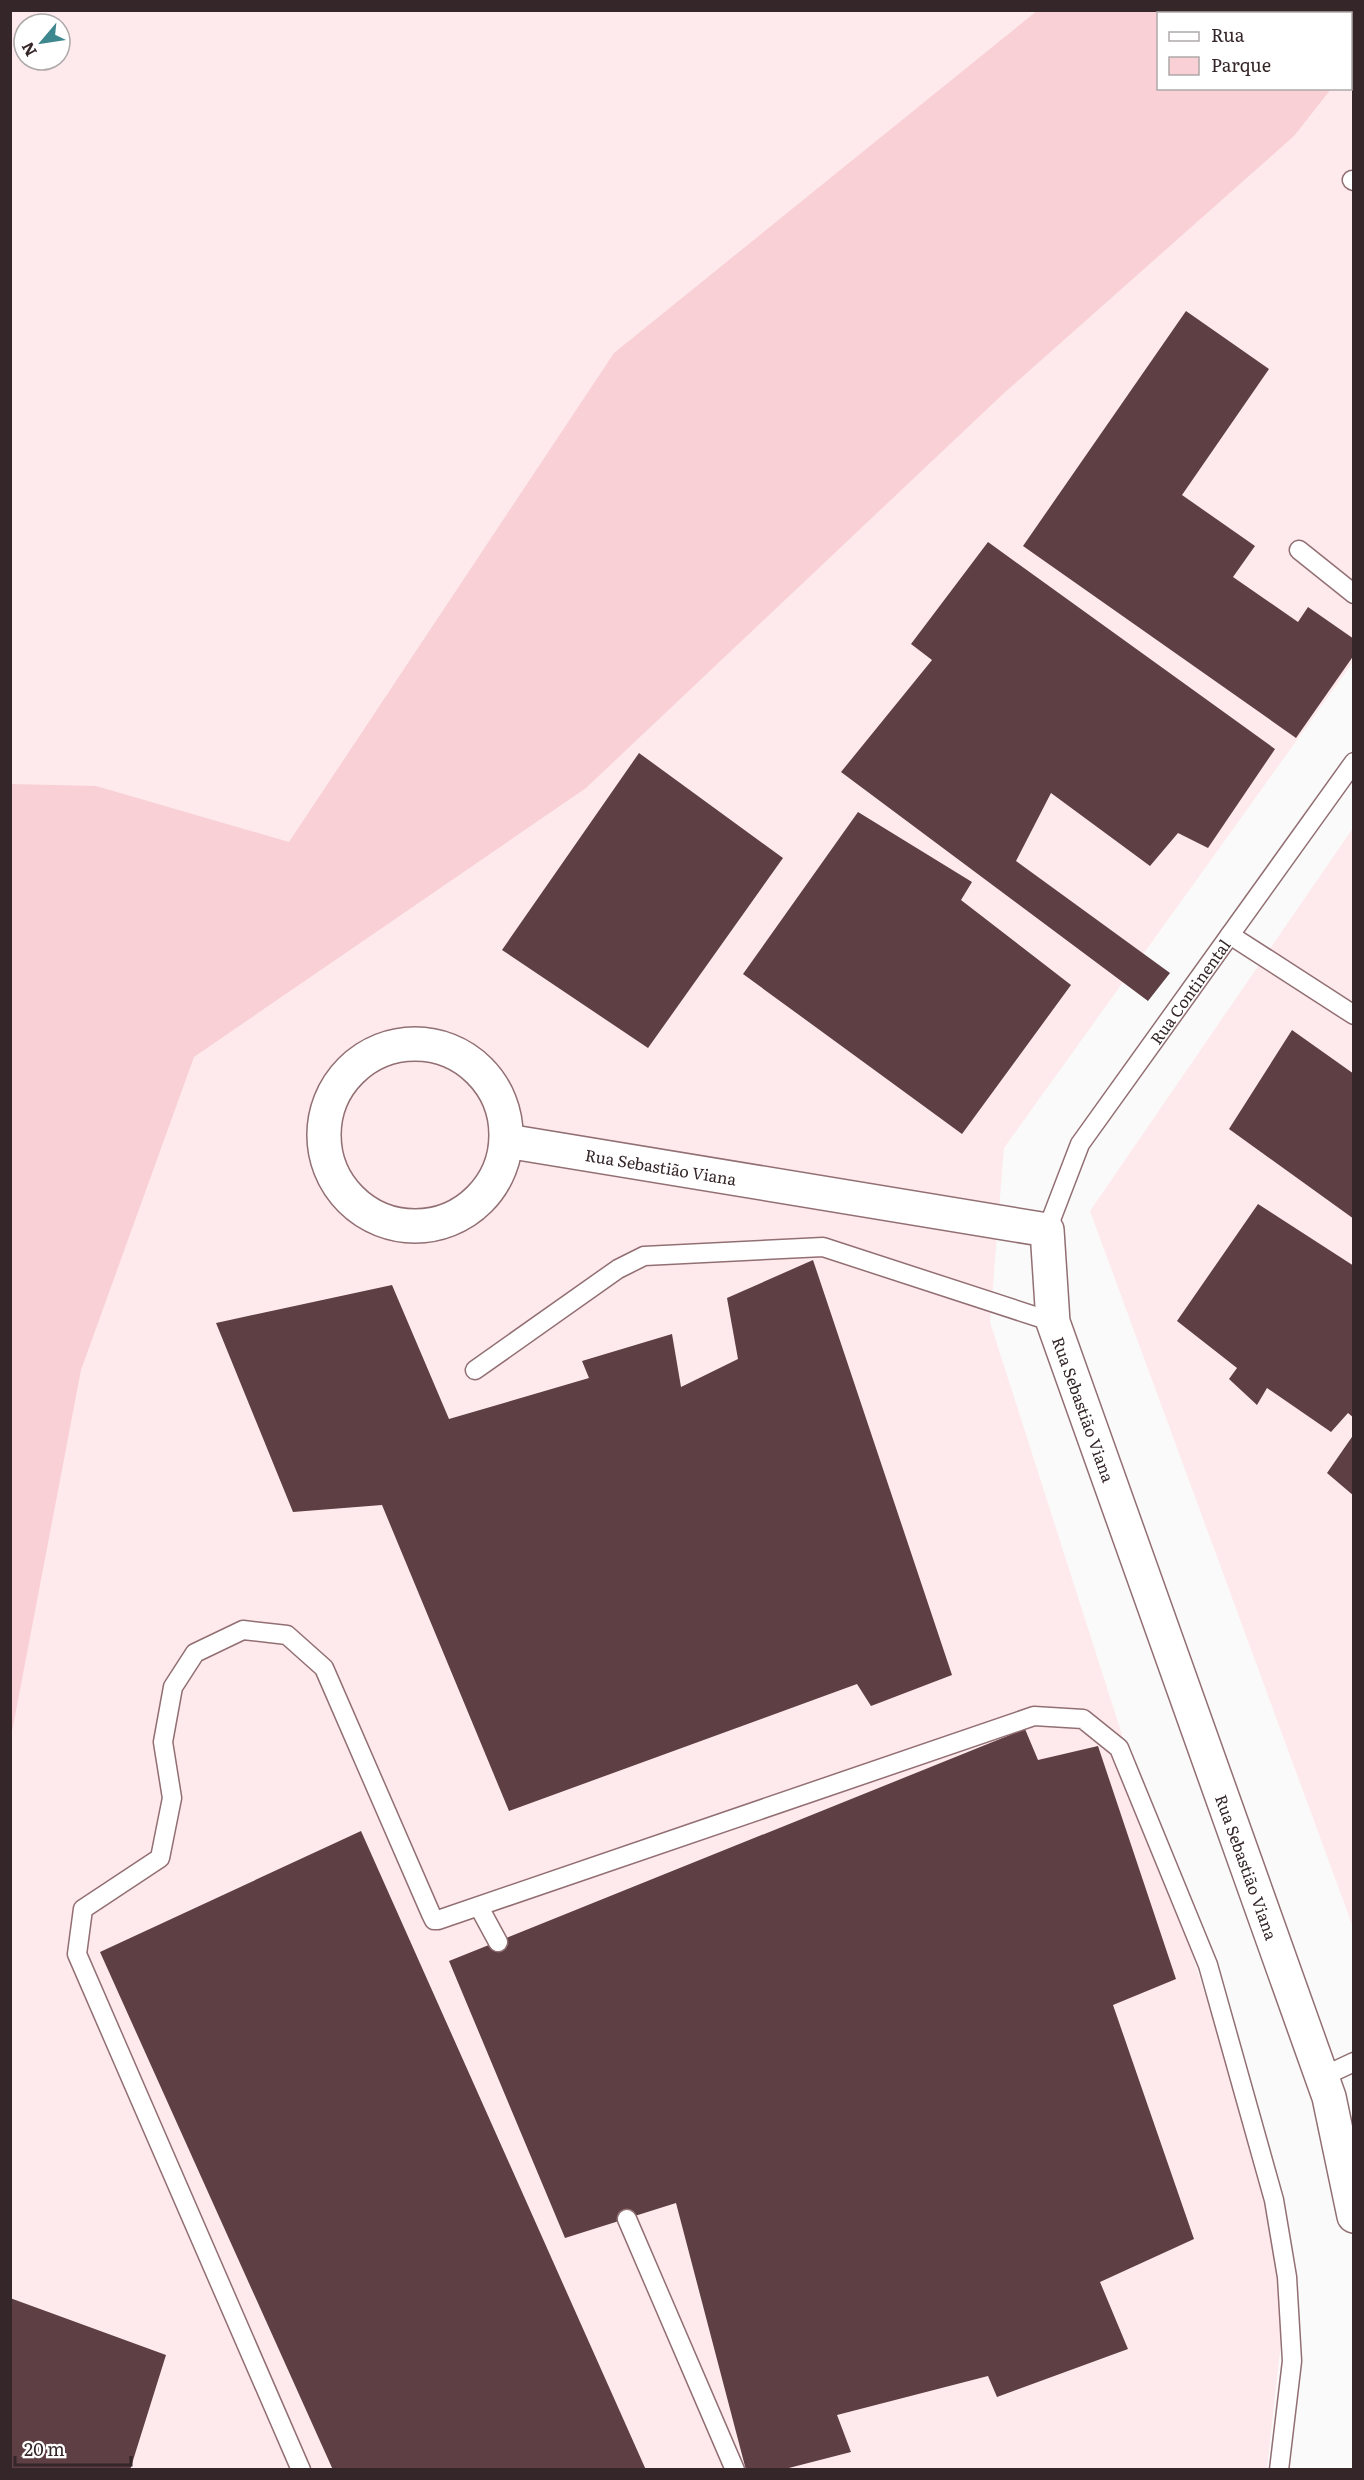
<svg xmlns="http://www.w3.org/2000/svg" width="1364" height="2480" font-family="Literata,serif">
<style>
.built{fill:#feeaec;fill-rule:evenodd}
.green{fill:#f8d0d5}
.building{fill:#5e3f43}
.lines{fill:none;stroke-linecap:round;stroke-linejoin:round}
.lane-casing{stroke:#926f73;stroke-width:21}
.street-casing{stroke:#926f73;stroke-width:36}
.lane{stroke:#fff;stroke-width:18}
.street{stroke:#fff;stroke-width:33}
.labels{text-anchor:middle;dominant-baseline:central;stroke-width:6;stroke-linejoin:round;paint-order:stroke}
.street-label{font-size:16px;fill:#352729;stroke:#fff}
</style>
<rect width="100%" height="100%" fill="#fafafa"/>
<path class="built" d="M11,11H1353V662L1004,1148L990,1322L1290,2260L1267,2469L11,2470ZM1158,14H1350V88H1158ZM24,24H60V60H24Z
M1353,828V1927L1090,1211Z"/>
<path class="green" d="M1038,10L1353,11V60L1351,64L1350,14H1158V88L1331,89L1294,136L1003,394L586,788L194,1057L81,1370L11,1737V784L96,786L289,842L614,353Z"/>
<path class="building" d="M1186,311L1269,369L1182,495L1255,546L1233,577L1298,622L1308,607L1354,639V655L1296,738L1023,546Z
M988,542L1275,749L1208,848L1178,833L1150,866L1051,793L1016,861L1170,973L1148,1001L841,772L932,660L911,644Z
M639,753L783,858L648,1048L502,950Z
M858,812L972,882L961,900L1071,985L962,1134L743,974Z
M1292,1030L1354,1074V1219L1229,1129Z
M1258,1204L1354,1266V1418L1348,1413L1331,1432L1267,1388L1257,1405L1229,1379L1237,1368L1177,1321Z
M813,1260L952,1675L871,1706L857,1684L509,1811L382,1505L293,1512L216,1323L392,1285L449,1419L589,1378L582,1361L672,1334L681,1387L738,1359L727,1298Z
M1354,1434V1496L1327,1473Z
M1025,1729L1038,1760L1098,1746L1176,1979L1113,2005L1194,2239L1100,2282L1128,2349L997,2397L988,2376L837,2415L851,2452L781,2470H746L676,2203L565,2238L449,1961Z
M361,1831L646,2470H333L100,1952Z
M10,2298L166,2355L130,2470H10Z"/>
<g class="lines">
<g class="lane-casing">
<g id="lane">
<path d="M1352,180L1354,181"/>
<path d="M1299,550L1354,594"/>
<path d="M1230,935L1354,1015"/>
<path id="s1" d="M1047,1230L1080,1144L1354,762"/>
<path d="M475,1370L618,1269L644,1256L823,1247L1053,1322"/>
<path d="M479,1907L498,1942"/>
<path d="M1322,2077L1354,2062"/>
<path d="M627,2219L735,2470"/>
<path d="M301,2470L77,1954L83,1909L160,1858L172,1798L163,1742L173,1687L195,1653L243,1630L287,1635L324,1668L431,1914L434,1920H438L1034,1716L1083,1719L1119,1748L1208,1965L1274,2200L1287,2277L1292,2361L1279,2470"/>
</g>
</g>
<g class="street-casing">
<g id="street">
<circle cx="415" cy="1135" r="91"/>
<path id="s2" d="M507,1141L1047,1230L1053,1322L1329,2097L1354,2216"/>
</g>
</g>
<use href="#lane" class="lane"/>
<use href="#street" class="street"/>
</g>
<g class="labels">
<g class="street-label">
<text stroke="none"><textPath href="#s1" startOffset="280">Rua Continental</textPath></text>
<text stroke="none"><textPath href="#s2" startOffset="156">Rua Sebastião Viana</textPath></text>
<text stroke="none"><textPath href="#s2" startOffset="732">Rua Sebastião Viana</textPath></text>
<text stroke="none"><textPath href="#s2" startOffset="1218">Rua Sebastião Viana</textPath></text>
</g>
</g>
<rect width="1364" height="2480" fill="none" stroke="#352729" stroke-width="24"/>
<rect x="1157" y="12" width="195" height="78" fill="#ffffff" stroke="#aea9a9" stroke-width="1.5"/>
<rect x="1169" y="32" width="30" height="9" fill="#ffffff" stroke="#aea9a9" stroke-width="1.5"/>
<text x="1211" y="42" font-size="18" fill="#352729">Rua</text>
<rect x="1169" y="57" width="30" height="18" fill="#f8d0d5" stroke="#aea9a9" stroke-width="1.5"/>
<text x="1211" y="72" font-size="18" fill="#352729">Parque</text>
<g transform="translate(42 42) rotate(241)"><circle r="28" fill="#ffffff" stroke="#aea9a9" stroke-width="1.5"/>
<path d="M0-4.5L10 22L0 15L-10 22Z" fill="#3f878f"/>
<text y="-9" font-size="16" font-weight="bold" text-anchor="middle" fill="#352729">N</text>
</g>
<path d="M15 2456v9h116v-9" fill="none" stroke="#352729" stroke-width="3"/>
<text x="24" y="2456" font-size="18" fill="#352729" stroke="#ffffff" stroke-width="4.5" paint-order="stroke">20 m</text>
</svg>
